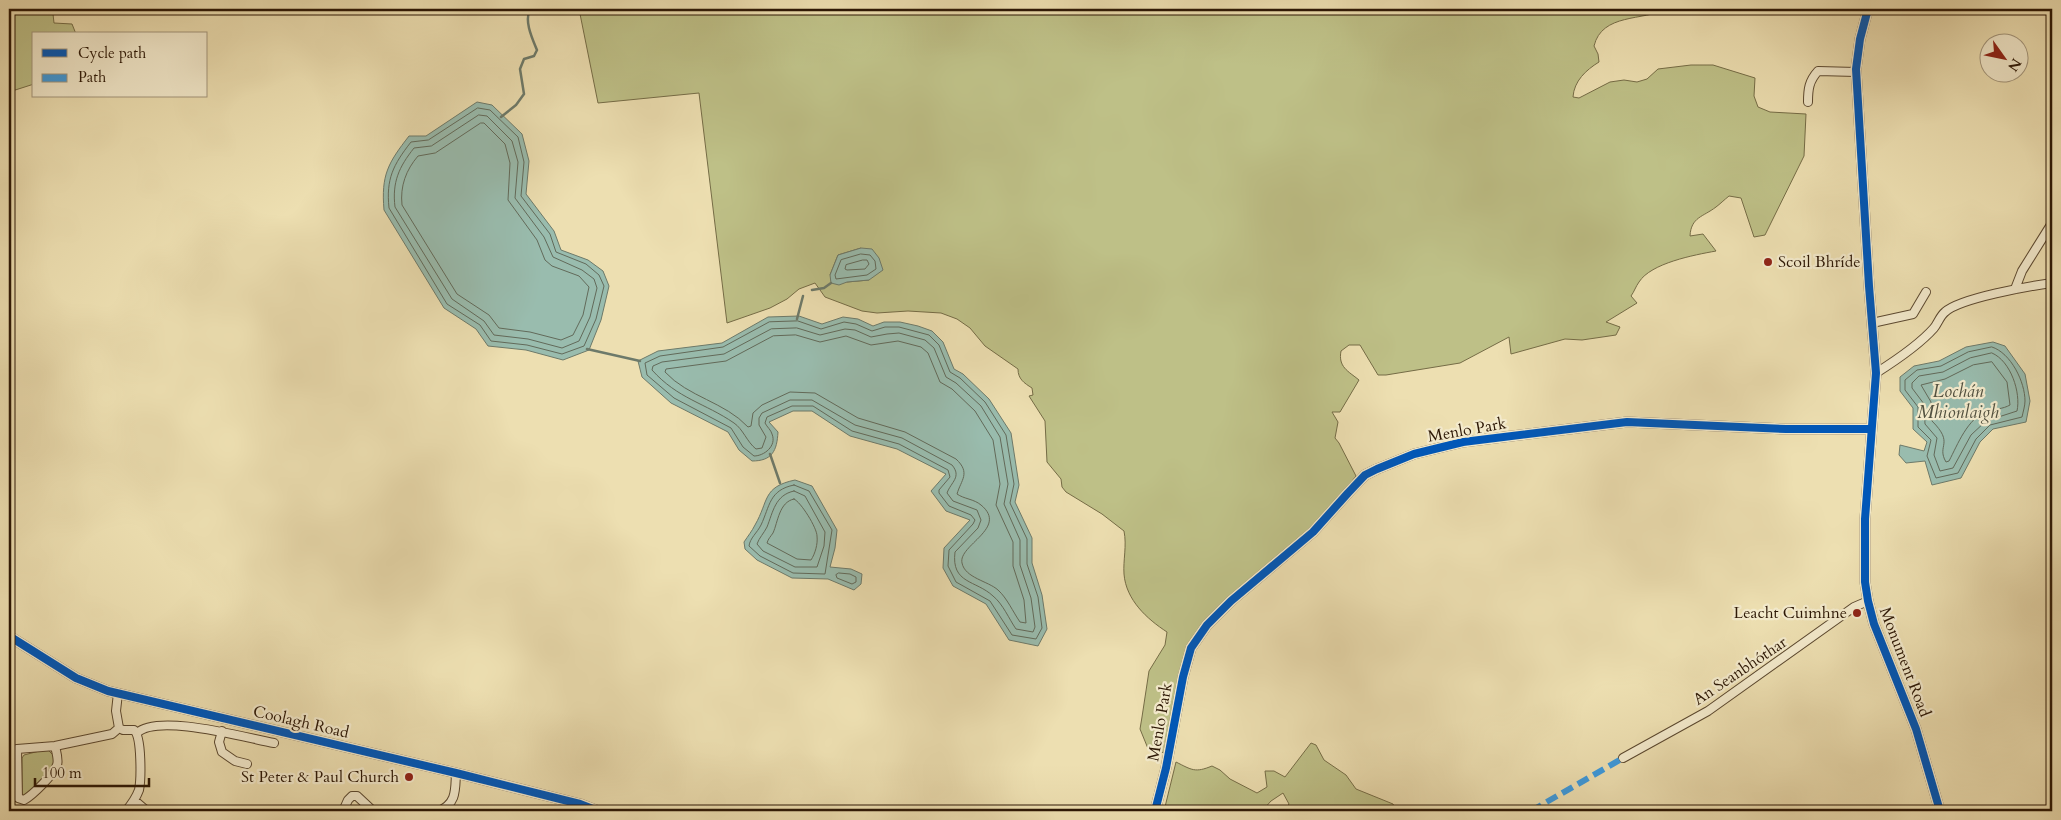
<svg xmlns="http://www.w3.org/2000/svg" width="2061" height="820" font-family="Cardo,serif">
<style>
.green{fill:#bec087;stroke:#756c46;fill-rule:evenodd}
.water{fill:#99bcae;stroke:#6d7a6a}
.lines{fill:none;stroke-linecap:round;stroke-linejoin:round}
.shore{stroke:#626a5a;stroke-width:1}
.stream{stroke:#6d7a6a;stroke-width:2.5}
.minor-casing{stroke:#5c4930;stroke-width:10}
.tertiary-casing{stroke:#5c4930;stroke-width:11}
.minor{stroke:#f3eacc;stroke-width:8}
.tertiary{stroke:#f3eacc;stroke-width:9}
.quiet{stroke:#3d9add;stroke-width:6;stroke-dasharray:12 6;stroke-linecap:butt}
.cycleway-casing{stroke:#f3eacc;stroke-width:11}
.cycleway{stroke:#0057b8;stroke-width:8}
.poi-dot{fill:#8f2418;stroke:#f3eacc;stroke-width:2}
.labels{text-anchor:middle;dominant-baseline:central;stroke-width:4.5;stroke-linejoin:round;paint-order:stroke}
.poi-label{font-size:16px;fill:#2c1705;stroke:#f3eacc;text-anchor:end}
.street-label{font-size:16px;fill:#2c1705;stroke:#f3eacc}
.water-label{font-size:18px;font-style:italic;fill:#525140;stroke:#f3eacc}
</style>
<rect width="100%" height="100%" fill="#eddfb1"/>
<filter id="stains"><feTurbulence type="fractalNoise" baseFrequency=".004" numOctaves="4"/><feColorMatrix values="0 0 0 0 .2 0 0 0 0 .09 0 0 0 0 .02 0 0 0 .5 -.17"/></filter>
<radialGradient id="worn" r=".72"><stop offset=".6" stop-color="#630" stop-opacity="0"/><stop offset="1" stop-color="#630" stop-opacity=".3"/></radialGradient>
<path class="green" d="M9,9H74L69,13L53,14L54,23L72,24L76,34H34V84L9,92Z
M579,9H1667C1643,21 1602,13 1594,46L1598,54L1599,62C1586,70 1574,81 1573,97L1579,98L1610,82L1624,80L1637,82L1647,79L1658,69L1691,65H1713L1755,78L1754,96L1758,107L1770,112L1806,114L1804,156L1765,235L1754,237L1741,198L1729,196C1724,200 1720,204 1716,207C1703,217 1691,217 1690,236L1703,234L1716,251C1694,255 1651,263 1639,282C1636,286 1634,292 1631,296L1637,303L1606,322L1620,327L1616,335L1582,340L1565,339L1511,354L1509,337L1460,363L1386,375H1378L1360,345H1349L1341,351C1338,367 1348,371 1359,380L1340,412H1332L1338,422L1335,438L1339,443L1356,476L1313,532L1231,601L1191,648L1169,753L1149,751L1140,729L1142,717L1149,671L1165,645L1167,632C1147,619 1126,600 1124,574C1123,560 1127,546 1124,531L1102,514L1066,492L1062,487L1061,479L1047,462L1045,421L1029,396L1033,395L1032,388C1024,383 1018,379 1018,369L985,346L970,328L957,319L941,313L908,311L877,313L862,311L825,297L815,283L799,289L787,299L770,308L727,323L699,93L598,103ZM861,248L869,280L847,282L830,275L838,255Z
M1311,743L1316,745L1324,760L1346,775L1356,789L1393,804L1396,810L1395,811H1284L1289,804L1283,793L1271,801L1262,811H1164L1176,762C1192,770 1195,773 1212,766L1220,770L1230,779L1257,793L1267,787L1265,771H1274L1285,777Z
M47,749L54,756L53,769L28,795H22V758L24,755Z"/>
<path class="water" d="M477,102L492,105L522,134L529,161L526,194L554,231L561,250L588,260L603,271L609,286L601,320L589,350L563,360L526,350L488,346L476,329L444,308L384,210C381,175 388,163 409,136H426Z
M861,248L872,249L879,258L883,270L869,280L847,282L839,285L831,283L830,275L838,255Z
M799,316L822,324L843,317L858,319L873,326L884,322H900L918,326L932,331L943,342L954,369L963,374L989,399L1011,433L1019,485L1015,502L1032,538V563L1042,595L1047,629L1038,646L1009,640L986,604L953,586L943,568L944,548L970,520L946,511L931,491L946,474L897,449L850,436L812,411H793L769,422L778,432C777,451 772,461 752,461L739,450L728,432L671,403L642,377L638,361L658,351L722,343L768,317Z
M1993,342L2005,346L2025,374L2030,401L2026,422L1993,429L1980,442L1961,478L1932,485L1925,461L1906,463L1899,455L1900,445L1924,451L1927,442L1913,429V408L1900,391V377L1914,366L1939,361L1966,347Z
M795,480L812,486L837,530L835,548L830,567L851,569L862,574L861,584L854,590L828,579L792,578L757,560L745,549L744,542C748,536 752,531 755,525C769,501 762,487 795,480Z"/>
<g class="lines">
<path class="shore" d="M478,108L490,110L518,137L524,162L521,196L550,234L556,252L586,264L599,275L604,286L596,319L584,346L562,354L527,345L491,341L480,325L447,304L389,208C386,179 393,165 411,142L428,140Z
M479,115L487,116L512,141L518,162L515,198L544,237L553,257L582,270L594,279L597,288L590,317L579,341L562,348L528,339L494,335L484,321L452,299L395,207C392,182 399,167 414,148L431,146Z
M481,123H484L505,144L510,163L508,200L537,240L545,260L552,266L579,276L589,287L583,315L573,335L561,340L530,332L499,328L489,315L457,294L402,205C400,186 406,170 418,156L435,153Z
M861,254L870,255L875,261L876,269L867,275L836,279L835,275L841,260Z
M863,260H867L869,264L865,269L847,270L845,269L846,265Z
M798,321L821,329L844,322L856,324L872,331L885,327H899L929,335L939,345L950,372L960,378L985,402L1006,435L1014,484L1010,503L1027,539V564L1038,597L1042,628L1036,639L1012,635L990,601L956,582L948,566L949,550L973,524L975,520L971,515L949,506L939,493V490L950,477L948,470L899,444L852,431L813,406H792L767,417L765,423C767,427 771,430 772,434C777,446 764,456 754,456L743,447L731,428L674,398L647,375L645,363L660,356L723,347L769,322Z
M797,328L820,335L845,329L855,330L871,337L887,334L899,333L925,340L934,348L946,377L956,383L981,406L1000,437L1008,484L1004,504L1020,540V565L1031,598L1035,627L1033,632L1016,629C1009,619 1003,604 993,596C976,580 951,584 955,552L978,528L981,520L977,510L953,501L947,493C951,482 962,477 952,465L902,438L855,425L812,400H790L762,413L759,418V425L766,437L762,448L756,449C747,442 743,429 734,423C705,403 678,399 652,370L653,366L662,362L724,354L771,329Z
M796,335L820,342L846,336L871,345L898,341L921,347L928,353L940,382L952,389L975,411L993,440L1000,484L996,505L1013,542V566L1024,600L1026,623L1020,622C1013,612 1007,598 998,590C988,581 965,578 962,563C958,545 1009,528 981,505C974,499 964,499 957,494C961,480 971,473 956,459L905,432L858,418L815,393L790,392L762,405L753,413L751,426L748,427C725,402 688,397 665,372L666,369L726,361L773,336Z
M1992,347C2011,353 2025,382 2025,401C2025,406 2023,412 2022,417L1990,425L1976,439L1958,473L1936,478L1927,456L1931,440L1918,427V407L1905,390V380L1917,370L1941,366L1968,352Z
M1992,353C2011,361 2021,393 2017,411L1986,421L1971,435L1953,468L1940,471L1934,455L1937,438L1925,424L1924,404L1912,388V383L1919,376L1943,372L1970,358Z
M1992,362L2007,382L2010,405C2003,409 1995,409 1987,411C1967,419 1958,444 1949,461L1946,462C1936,445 1955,444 1932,421L1931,402L1921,385L1945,379L1973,365Z
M794,485L809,491L832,530L825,574L793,573L760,556L749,546C750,538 757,533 761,525C770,506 769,490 794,485Z
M794,491L805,496L825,532L824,546L817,567H795L763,551L757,544C759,538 764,533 767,527C773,512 775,495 794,491Z
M794,499C801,502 817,528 817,536C818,544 815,554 811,560L797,559L767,543C768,539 771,536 773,533C778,522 779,502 794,499Z
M839,573L850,574L856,577V582L852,584L837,578L836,575Z"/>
<path class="stream" d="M501,117L516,105L524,94L520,69L524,59L534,56L537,50C532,38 524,21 530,9
M812,290L824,288L831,283
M797,319L803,296
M587,349L640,361
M770,454L780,483"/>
<g class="minor-casing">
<path id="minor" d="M1808,102C1808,89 1809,81 1818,71L1856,72
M2015,289L2022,271L2052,223
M1872,323L1913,314L1926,292
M1876,373C1895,361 1919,345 1934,328C1938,323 1940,316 1945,312C1960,298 2030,286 2052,283
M118,693L116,711L119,728L123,730H134C142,737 141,780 139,790C136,798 131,805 126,811
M222,731L219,742L222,752L235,761L247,764
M137,733C158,713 246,738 274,743
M55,746C56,751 59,760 57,765C54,774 33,795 24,800L18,798L17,749L55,746L112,734L119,728
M1623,758L1708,711L1854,607L1868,601
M134,800L147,811
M343,811L348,800L352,796H357L373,811
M439,811C457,803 455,790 456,773"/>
</g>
<g class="tertiary-casing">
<path id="tertiary" d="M1868,9L1860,39L1856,69L1869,286L1876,373L1865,519V582L1868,601L1874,624L1916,729L1940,811
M9,636L76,678L108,691L456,773L580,804L598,811
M1155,811L1166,768L1183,677L1191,648L1207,625L1231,601L1313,532L1348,493L1365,475L1377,469L1414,454L1463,442L1627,422L1786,429H1871"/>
</g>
<use href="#minor" class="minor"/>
<use href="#tertiary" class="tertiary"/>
<path class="quiet" d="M1531,811L1623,758"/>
<g class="cycleway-casing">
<path id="cycleway" d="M1868,9L1860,39L1856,69L1869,286L1876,373L1865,519V582L1868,601L1874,624L1916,729L1940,811
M9,636L76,678L108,691L456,773L580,804L598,811
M1155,811L1166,768L1183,677L1191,648L1207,625L1231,601L1313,532L1348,493L1365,475L1377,469L1414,454L1463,442L1627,422L1786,429H1871"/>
</g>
<use href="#cycleway" class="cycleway"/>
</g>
<g class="poi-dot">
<circle cx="1768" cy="262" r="5"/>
<circle cx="1857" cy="613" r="5"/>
<circle cx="409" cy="777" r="5"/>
</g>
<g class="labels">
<g class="poi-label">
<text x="1778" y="262" text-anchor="start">Scoil Bhríde</text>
<text x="1847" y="613">Leacht Cuimhne</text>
<text x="399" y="777">St Peter &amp; Paul Church</text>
</g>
<g class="street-label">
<text transform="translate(1467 430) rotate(-10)">Menlo Park</text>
<text transform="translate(1905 662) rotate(69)">Monument Road</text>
<text transform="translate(1740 671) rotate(-34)">An Seanbhóthar</text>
<text transform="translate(301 722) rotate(13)">Coolagh Road</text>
<text transform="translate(1160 722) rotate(-80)">Menlo Park</text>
</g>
<g class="water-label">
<text x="1958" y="391">Lochán<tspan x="1958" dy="21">Mhionlaigh</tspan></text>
</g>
</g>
<rect width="2061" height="820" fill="none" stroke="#eddfb1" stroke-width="30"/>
<rect x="10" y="10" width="2041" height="800" fill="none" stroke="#2c1705" stroke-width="2.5"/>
<rect x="15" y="15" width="2031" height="790" fill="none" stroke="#2c1705"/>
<rect x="32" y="32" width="175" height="65" fill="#f3eacc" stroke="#a3967c"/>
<rect x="42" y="49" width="25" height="8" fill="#0057b8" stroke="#a3967c"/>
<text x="78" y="58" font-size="15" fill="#2c1705">Cycle path</text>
<rect x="42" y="74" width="25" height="8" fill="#3d9add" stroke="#a3967c"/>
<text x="78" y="82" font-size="15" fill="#2c1705">Path</text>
<g transform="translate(2004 58) rotate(123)"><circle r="24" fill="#f3eacc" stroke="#a3967c"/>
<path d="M0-4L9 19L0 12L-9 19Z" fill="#8f2418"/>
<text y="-8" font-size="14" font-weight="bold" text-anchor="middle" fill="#2c1705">N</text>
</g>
<path d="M35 778v8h114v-8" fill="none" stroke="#2c1705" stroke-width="2.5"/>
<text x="42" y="778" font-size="15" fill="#2c1705" stroke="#f3eacc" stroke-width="4" paint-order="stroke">100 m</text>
<rect width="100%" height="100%" filter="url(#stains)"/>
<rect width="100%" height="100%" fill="url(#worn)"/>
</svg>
